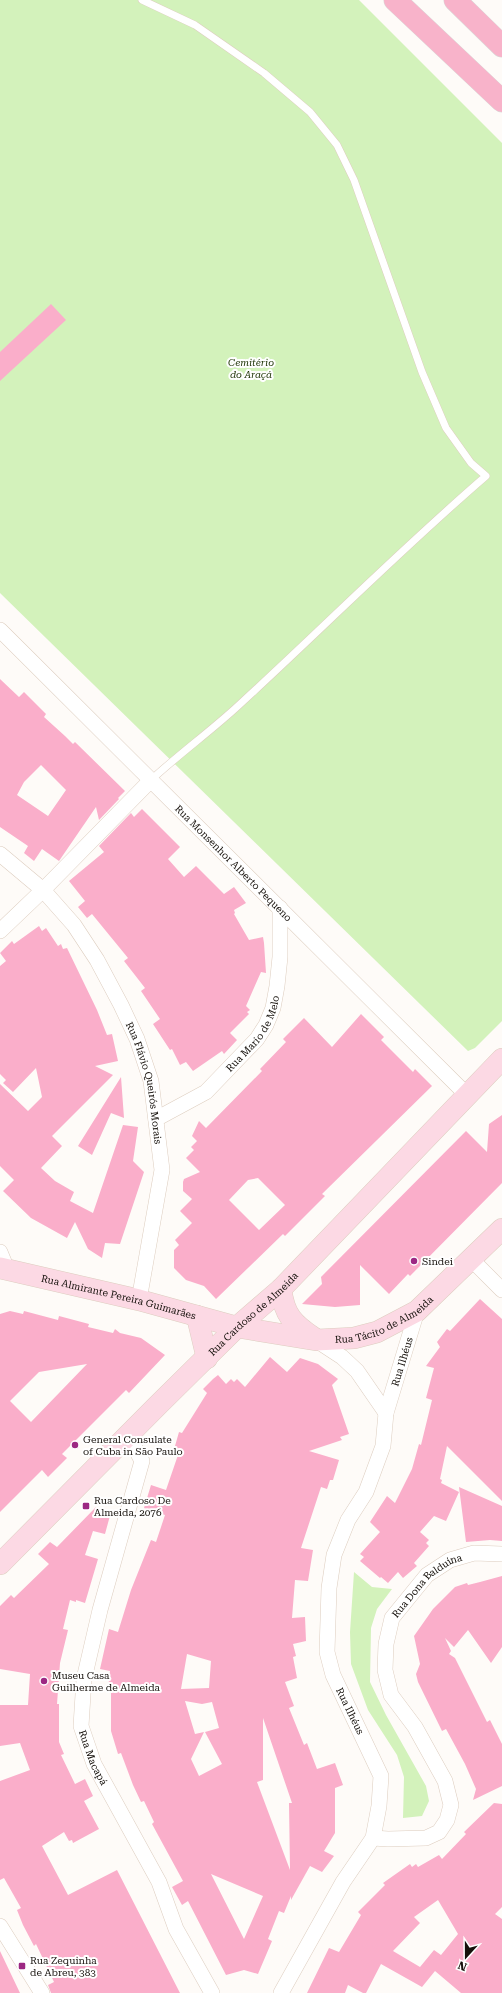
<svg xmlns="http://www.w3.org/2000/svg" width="502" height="1993" font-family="'Roboto Serif',serif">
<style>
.green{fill:#d3f2bb}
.building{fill:#faaeca;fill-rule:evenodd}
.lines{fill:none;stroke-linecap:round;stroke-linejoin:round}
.lane-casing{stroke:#ddcdbf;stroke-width:8}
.street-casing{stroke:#ddcdbf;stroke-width:16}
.secondary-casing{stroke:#ddcdbf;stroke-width:22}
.primary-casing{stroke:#dad9d8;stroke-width:23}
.lane{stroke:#fff;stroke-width:7}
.street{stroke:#fff;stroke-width:15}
.secondary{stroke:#fcd9e4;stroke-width:21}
.primary{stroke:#f8b3ca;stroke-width:22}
.poi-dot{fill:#9c2883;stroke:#fff;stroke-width:1.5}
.labels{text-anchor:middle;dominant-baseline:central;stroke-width:4;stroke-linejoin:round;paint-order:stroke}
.park-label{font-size:10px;font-style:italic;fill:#1d3304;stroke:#fff}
.street-label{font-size:10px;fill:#15100b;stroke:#fff}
.poi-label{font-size:10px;fill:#15100b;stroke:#fff;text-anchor:start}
</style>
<rect width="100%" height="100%" fill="#fefbf8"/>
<path class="green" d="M0,0H359L502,143V1021L475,1048L468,1051L0,593Z
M354,1572L372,1587L392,1589L377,1609L371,1628L370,1682L386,1715L426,1786L429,1801L422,1816L403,1818L404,1777L397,1755L368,1710L351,1664L350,1632Z"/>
<path class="building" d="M51,304L66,320L0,381V352Z
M0,679L19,697L24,692L46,714L44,717L65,736L73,744L75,742L125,791L118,798L119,799L99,820L96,807L59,861L42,849L34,861L24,853L28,846L0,827ZM41,765L66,790L48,816L17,795L24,782Z
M142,809L180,847L168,859L184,877L196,866L224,894L234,887L246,903L234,910L235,913L234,914L249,940L263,937L264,943L266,973L261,972L246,1006L250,1010L247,1012L249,1014L230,1033L237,1040L224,1054L222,1051L193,1071L186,1062L180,1065L172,1049L170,1050L153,1024L160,1019L141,991L145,988L124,961L128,958L92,914L87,918L78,907L85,901L69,881L104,852L99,846L131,813L134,817Z
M39,926L42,931L46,928L58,946L61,944L63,949L67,948L97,1010L107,1035L112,1034L118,1061L95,1066L113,1075L52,1136L62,1146L41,1168L55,1181L74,1192L70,1201L93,1213L123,1125L138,1127L133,1161L144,1172L120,1244L105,1243L102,1258L88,1249L75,1222L67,1238L31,1218L3,1191L14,1180L0,1166V1084L28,1111L42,1097L36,1068L13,1092L3,1083L6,1080L0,1074V966L6,961L0,953L12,941L14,944Z
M361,1014L384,1037L381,1040L413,1072L415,1069L432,1086L322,1194L325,1196L285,1236L283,1234L216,1299L204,1286L186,1280L174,1268V1250L179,1245L175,1240L192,1223L180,1211L192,1199L183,1191V1182L184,1179L200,1172L186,1158L194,1150L191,1147L197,1141L192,1136L199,1121L206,1128L262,1071L260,1069L286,1042L283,1039L304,1018L332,1047ZM258,1178L285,1205L259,1230L229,1200L248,1180Z
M121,1077L124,1118L111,1113L92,1155L78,1146Z
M502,1115V1183L410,1276L408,1274L389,1294L360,1265V1305L335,1307L302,1304L322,1284L321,1277L466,1131L487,1152L489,1124Z
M480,1299L502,1319V1501L447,1446L440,1479L442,1480L441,1483L459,1492L446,1521L434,1516L420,1532L429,1540L426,1543L429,1546L414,1563L417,1566L403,1578L398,1572L388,1583L381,1577L380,1578L360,1561L364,1557L360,1554L380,1532L370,1522L387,1496L395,1503L412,1469L419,1444L421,1445L432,1400L426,1398L434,1368L426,1366L440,1347L437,1342L447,1329L450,1331Z
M10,1311L23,1314L24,1311L58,1320L59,1316L89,1324L88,1327L113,1333L115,1329L120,1333L141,1338L165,1355L129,1393L126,1390L62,1454L67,1458L48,1477L42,1470L0,1512V1314ZM87,1364L31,1422L10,1401L39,1372Z
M270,1357L287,1372L300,1358L318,1364L338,1379L332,1385L349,1434L340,1437L342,1440L309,1451L339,1460L333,1480H330L327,1489L321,1487L301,1548L313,1550L308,1581L295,1580L292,1618L305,1617L306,1641L293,1644L296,1656L293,1657L297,1678L285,1682L294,1706L289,1708L304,1745L307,1743L317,1769L335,1763L343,1785L335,1788V1833L324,1851L334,1856L322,1872L310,1866L291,1900V1896L284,1913L279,1911L268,1939L272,1941L258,1974L244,1970L226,1975L188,1901L182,1905L172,1887L183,1881L152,1824L154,1822L144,1801L141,1802L133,1785L121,1753L118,1754L111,1731V1689H108L110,1671L100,1669L109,1629L118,1632L131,1590L151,1540L156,1542L165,1515L144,1508L151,1485L166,1490L178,1455L173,1453L179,1432L182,1433L207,1393L203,1389L213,1379L218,1375L226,1384L231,1379L234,1382L237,1379L245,1387ZM187,1654L211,1661L209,1688L181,1689ZM185,1701L202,1704L212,1702L219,1728L205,1732L222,1764L199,1776L191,1759L204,1732L195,1734ZM263,1718L292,1803H289L290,1870L257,1782L263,1780ZM211,1874L263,1896L244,1939Z
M459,1487L502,1506V1541L490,1540L466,1542Z
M96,1507L111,1512L105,1534L93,1531L85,1555L98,1559L85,1603L76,1600V1602L70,1600L63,1629L68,1630L60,1663L57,1704H59V1742L64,1754L61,1755L75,1784L85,1779L93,1796L84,1801L99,1829L73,1843L72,1840L69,1841L64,1832L42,1846L68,1895L117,1870L180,1993H51L48,1985L54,1982L36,1944L34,1946L23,1925L17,1910L21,1908L4,1878L0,1880V1781L30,1770L20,1743L0,1746V1705H28L30,1674L0,1669V1606L11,1595L14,1598L49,1564L38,1554L50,1542L57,1547Z
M502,1576V1647L491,1663L468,1630L454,1647L445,1638L451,1651L449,1654L455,1658L487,1722L490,1720L502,1744V1786L473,1800L476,1789L465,1764L446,1729L442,1731L418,1682L416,1674L420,1664L414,1636L433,1609L455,1587L467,1583L468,1585L480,1582Z
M494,1803L502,1804V1907L495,1914L502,1919V1993H461L435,1971L422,1987L381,1964L366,1993H363L348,1985L345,1993H307L329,1948L339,1952L361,1915L358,1912L385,1885L383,1883L410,1864L412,1867L416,1864L418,1867L439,1855L442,1859L466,1834L464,1832ZM438,1900L458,1934L441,1955L434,1950L420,1967L393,1951L420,1923L414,1917Z
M0,1951L20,1993H0Z"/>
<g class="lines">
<g class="lane-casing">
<path id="lane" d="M142,0L195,25L264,73L310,112L337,145L354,180L422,372L446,428L471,463L486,476C400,550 322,629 239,705C211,731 179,754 151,780"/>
</g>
<g class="street-casing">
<g id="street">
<path id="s1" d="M0,630L467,1095"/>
<path id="s2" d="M0,854L43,890L74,925L97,960L121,1005L137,1039L151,1081L162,1170L139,1300"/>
<path d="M0,931L43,890L151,780"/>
<path id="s3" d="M156,1119L206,1092L257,1039L266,1025L273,1008L277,986L280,957V908"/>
<path d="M0,1252L7,1269"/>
<path d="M471,1259L502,1290"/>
<path d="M316,1340L342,1357L357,1371L386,1413"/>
<path id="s4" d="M128,1435L142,1461L100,1610L84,1679L81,1726L94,1764L159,1882L176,1929L212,1993"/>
<path id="s5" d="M373,1838L388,1839L426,1838L439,1832L447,1820L451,1805L445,1781L415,1727L391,1695L385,1670L386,1644L392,1618L427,1575L450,1560L474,1553L502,1554"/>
<path d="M0,1926L42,1993"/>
<path id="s6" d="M281,1993L343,1882L373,1838L379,1806L381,1776L333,1675L327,1652L329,1588L334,1555L348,1520L366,1492L383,1446L386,1413L417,1311"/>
</g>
</g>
<g class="secondary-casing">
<g id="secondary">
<path id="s7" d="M0,1268L139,1300L237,1327L316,1340L354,1338L377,1332L417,1311L502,1229"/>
<path d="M281,1289C284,1315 293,1324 314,1338"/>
<path d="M197,1316L207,1358"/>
<path id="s8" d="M0,1564L158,1405L237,1327L281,1289L502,1059"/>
</g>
</g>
<g class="primary-casing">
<path id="primary" d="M395,0L502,101
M455,0L502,46"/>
</g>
<use href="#lane" class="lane"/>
<use href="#street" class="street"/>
<use href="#secondary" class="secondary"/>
<use href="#primary" class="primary"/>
</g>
<g class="poi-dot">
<circle cx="414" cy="1261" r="4"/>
<circle cx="75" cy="1445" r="4"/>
<rect x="82" y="1502" width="8" height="8" rx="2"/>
<circle cx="44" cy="1681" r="4"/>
<rect x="18" y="1962" width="8" height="8" rx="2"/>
</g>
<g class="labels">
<g class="park-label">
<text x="251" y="362">Cemitério<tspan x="251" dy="12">do Araçá</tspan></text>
</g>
<g class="street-label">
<text stroke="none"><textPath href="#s1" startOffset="330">Rua Monsenhor Alberto Pequeno</textPath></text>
<text stroke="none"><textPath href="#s3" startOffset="133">Rua Mario de Melo</textPath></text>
<text stroke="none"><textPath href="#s2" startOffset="278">Rua Flávio Queirós Morais</textPath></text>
<text stroke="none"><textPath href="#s7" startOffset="122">Rua Almirante Pereira Guimarães</textPath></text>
<text stroke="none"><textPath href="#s8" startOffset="356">Rua Cardoso de Almeida</textPath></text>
<text stroke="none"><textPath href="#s7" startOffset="397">Rua Tácito de Almeida</textPath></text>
<text stroke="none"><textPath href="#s6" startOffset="683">Rua Ilhéus</textPath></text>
<text stroke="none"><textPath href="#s5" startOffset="351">Rua Dona Balduína</textPath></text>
<text transform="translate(350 1711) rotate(64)">Rua Ilhéus</text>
<text stroke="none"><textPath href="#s4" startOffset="336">Rua Macapá</textPath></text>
</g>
<g class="poi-label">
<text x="422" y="1261">Sindei</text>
<text x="83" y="1439">General Consulate<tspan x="83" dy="12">of Cuba in São Paulo</tspan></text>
<text x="94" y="1500">Rua Cardoso De<tspan x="94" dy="12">Almeida, 2076</tspan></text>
<text x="52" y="1675">Museu Casa<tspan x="52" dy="12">Guilherme de Almeida</tspan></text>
<text x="30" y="1960">Rua Zequinha<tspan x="30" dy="12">de Abreu, 383</tspan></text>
</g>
</g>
<g transform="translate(466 1957) rotate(201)" stroke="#ffffff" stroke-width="3" paint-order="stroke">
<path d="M0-3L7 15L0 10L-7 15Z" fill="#15100b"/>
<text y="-6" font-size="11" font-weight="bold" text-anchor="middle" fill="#15100b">N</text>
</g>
</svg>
